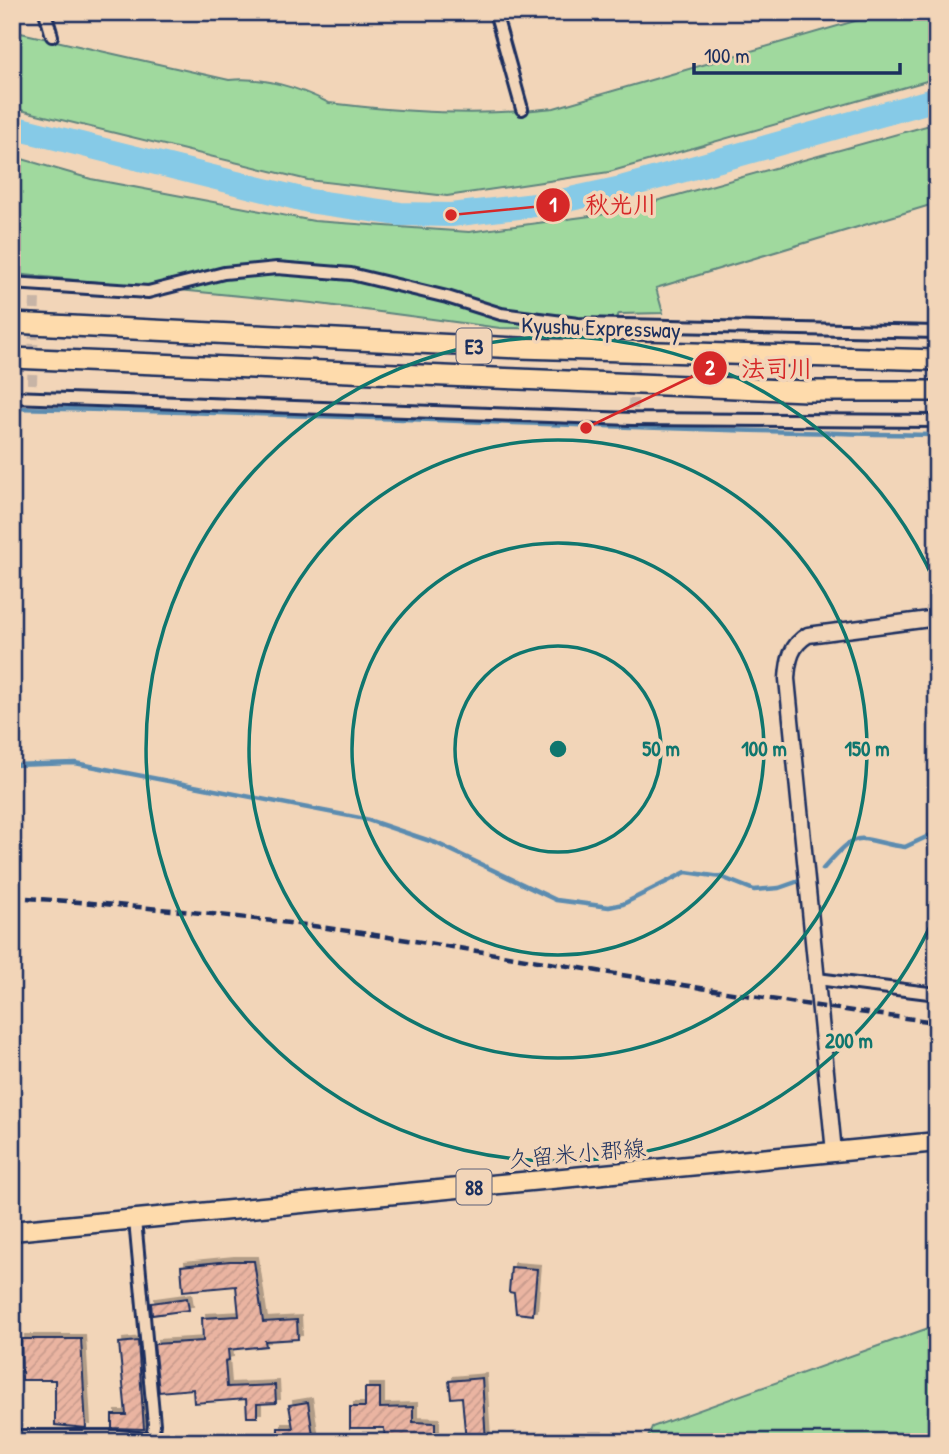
<svg xmlns="http://www.w3.org/2000/svg" width="949" height="1454" font-family="'Patrick Hand','Klee One',sans-serif">
<style>
.green{fill:#a0d99e;stroke:#5e847e;stroke-width:2}
.lines{fill:none;stroke-linecap:round;stroke-linejoin:round}
.stream{stroke:#5b8cb0;stroke-width:4.5}
.river{stroke:#86cae7;stroke-width:24}
.building{fill:url(#building-hatch);stroke:#1b2f5e;stroke-width:2;filter:url(#shadow)}
.minor-tunnel{stroke:#c7b4a6;stroke-width:10;stroke-dasharray:10 5;stroke-linecap:butt}
.minor-casing{stroke:#1b2f5e;stroke-width:16}
.tertiary-casing{stroke:#1b2f5e;stroke-width:19}
.primary-casing{stroke:#1b2f5e;stroke-width:23}
.motorway-casing{stroke:#1b2f5e;stroke-width:24}
.minor{stroke:#f2d5b8;stroke-width:10}
.tertiary{stroke:#f2d5b8;stroke-width:14}
.primary{stroke:#fedbac;stroke-width:18}
.motorway{stroke:#fedbac;stroke-width:19}
.rail{stroke:#1b2f5e;stroke-width:4.5;stroke-dasharray:10 5;stroke-linecap:butt}
.ring{fill:none;stroke:#0f766e;stroke-width:3.5}
.labels{text-anchor:middle;dominant-baseline:central;stroke-width:7;stroke-linejoin:round;paint-order:stroke}
.shield{fill:#f2d5b8;stroke:#5c6179;stroke-width:2}
.shield-label{font-size:21px;font-weight:bold;fill:#1b2f5e}
.street-label{font-size:23px;fill:#1b2f5e;stroke:#f2d5b8}
.centre{fill:#0f766e;stroke:#f2d5b8;stroke-width:3.5}
.ring-label{font-size:21px;text-anchor:middle;font-weight:bold;fill:#0f766e;stroke:#f2d5b8;stroke-width:7;stroke-linejoin:round;paint-order:stroke}
.leader{fill:none;stroke:#d62828;stroke-width:2.5}
.callout-dot{fill:#d62828;stroke:#f2d5b8;stroke-width:2.5}
.mark-label{font-size:21px;text-anchor:middle;font-weight:bold;fill:#fff}
.callout-label{font-size:24px;text-anchor:middle;font-weight:bold;fill:#d62828;stroke:#f2d5b8;stroke-width:7;stroke-linejoin:round;paint-order:stroke}
</style>
<defs>
<pattern id="building-hatch" width="6" height="6" patternUnits="userSpaceOnUse" patternTransform="scale(1.75)"><rect width="6" height="6" fill="#eab4a1"/><path d="M-1 1l2-2M0 6l6-6M5 7l2-2" fill="none" stroke="#c89b8d"/></pattern>
<filter id="shadow"><feDropShadow dx="4" dy="-4" stdDeviation="0" flood-color="#0004"/></filter>
</defs>
<rect width="100%" height="100%" fill="#f2d5b8"/>
<filter id="ink" filterUnits="userSpaceOnUse"><feTurbulence type="fractalNoise" baseFrequency=".0143" numOctaves="2"/><feDisplacementMap in="SourceGraphic" scale="14" xChannelSelector="R" yChannelSelector="G"/><feConvolveMatrix kernelMatrix="1 2 1 2 8 2 1 2 1" color-interpolation-filters="sRGB"/></filter>
<g filter="url(#ink)">
<path class="green" d="M886,12H937V78L609,172L447,196L308,180L12,108V31L229,80C262,76 300,88 329,103C405,112 478,117 554,108Z
M937,123V203L656,288L663,313L619,314L606,329L500,328L312,303L14,274L12,156L91,179L314,221L469,232L613,213Z
M937,1325V1430L902,1442H642L647,1440L652,1427Z"/>
<g class="lines">
<path class="stream" d="M12,408C320,413 628,430 937,435
M12,765L75,763L365,819L436,843L556,900L609,907L623,904L686,872L721,877L754,890L779,888L799,881
M823,869C862,824 856,841 905,847L937,832"/>
<path class="river" d="M12,127L309,201L400,214L451,215L552,203L617,189L937,99"/>
</g>
<path class="building" d="M230,1261H254L263,1322L297,1320L298,1339L265,1341L266,1346L228,1350L229,1360L225,1361L227,1387L275,1385L276,1403L257,1404V1417H247L246,1399L194,1403L193,1389L159,1392L154,1344L203,1341L202,1318L239,1316L236,1286L183,1291L181,1266Z
M511,1267L537,1269L533,1315L516,1313L514,1293L509,1292Z
M187,1298L189,1310L152,1315L151,1303Z
M21,1339H81L86,1428L55,1425V1380H22Z
M138,1341L144,1429L112,1428V1415H126L119,1343Z
M482,1378L486,1442H466L462,1397L451,1398L449,1381Z
M365,1388H380V1408L413,1407V1422L435,1423V1440L385,1442L384,1428H350V1407H365Z
M308,1402L314,1442H278V1428H293L289,1405Z"/>
<g class="lines">
<path class="minor-tunnel" d="M32,384L35,298
M633,409L635,337"/>
<g class="minor-casing">
<path id="minor" d="M45,12L52,36
M495,12L522,109
M12,283L148,292L224,273L277,268L351,274L447,297L501,314L578,324L937,332
M12,397L632,419L937,421
M817,979L937,994
M135,1220L154,1424L152,1438
M12,1436H119L176,1442"/>
</g>
<g class="tertiary-casing">
<path id="tertiary" d="M834,1152L787,679C788,660 791,645 808,635L937,618"/>
</g>
<g class="primary-casing">
<path id="primary" d="M12,1231L937,1142"/>
</g>
<g class="motorway-casing">
<path id="motorway" d="M12,323L520,348L937,360
M12,358L806,391H937"/>
</g>
<use href="#minor" class="minor"/>
<use href="#tertiary" class="tertiary"/>
<use href="#primary" class="primary"/>
<use href="#motorway" class="motorway"/>
<path class="rail" d="M12,897C113,904 213,913 313,926C522,955 728,997 937,1022"/>
</g>
</g>
<g class="ring">
<circle cx="558" cy="749" r="103"/>
<circle cx="558" cy="749" r="206"/>
<circle cx="558" cy="749" r="309"/>
<path d="M936 913A412 412 0 1 1 936 585"/>
</g>
<g class="labels">
<g class="shield">
<rect x="456.5" y="328.5" width="35" height="35" rx="5"/>
<rect x="456.5" y="1169.5" width="35" height="35" rx="5"/>
</g>
<g class="shield-label">
<text x="474" y="346">E3</text>
<text x="474" y="1187">88</text>
</g>
<g class="street-label">
<text transform="translate(601 327) rotate(2)">Kyushu Expressway</text>
<text transform="translate(577 1153) rotate(-5)">久留米小郡線</text>
</g>
</g>
<circle cx="558" cy="749" r="10" class="centre"/>
<g class="ring-label">
<text x="661" y="756">50 m</text>
<text x="764" y="756">100 m</text>
<text x="867" y="756">150 m</text>
<text x="849" y="1048">200 m</text>
</g>
<path class="leader" d="M451 215L553 205M586 428L710 368"/>
<g class="callout-dot">
<circle cx="451" cy="215" r="7"/>
<circle cx="586" cy="428" r="7"/>
<circle cx="553" cy="205" r="18"/>
<circle cx="710" cy="368" r="18"/>
</g>
<g class="mark-label">
<text x="553" y="212">1</text>
<text x="710" y="375">2</text>
</g>
<g class="callout-label">
<text x="621" y="213">秋光川</text>
<text x="777" y="377">法司川</text>
</g>
<rect width="949" height="1454" fill="none" stroke="#f2d5b8" stroke-width="42"/>
<rect x="21" y="21" width="907" height="1412" fill="none" stroke="#1b2f5e" stroke-width="2.5" filter="url(#ink)"/>
<path d="M694 63v10h206v-10" fill="none" stroke="#1b2f5e" stroke-width="3.5"/>
<text x="704" y="63" font-size="21" fill="#1b2f5e" stroke="#f2d5b8" stroke-width="5" paint-order="stroke">100 m</text>
</svg>
